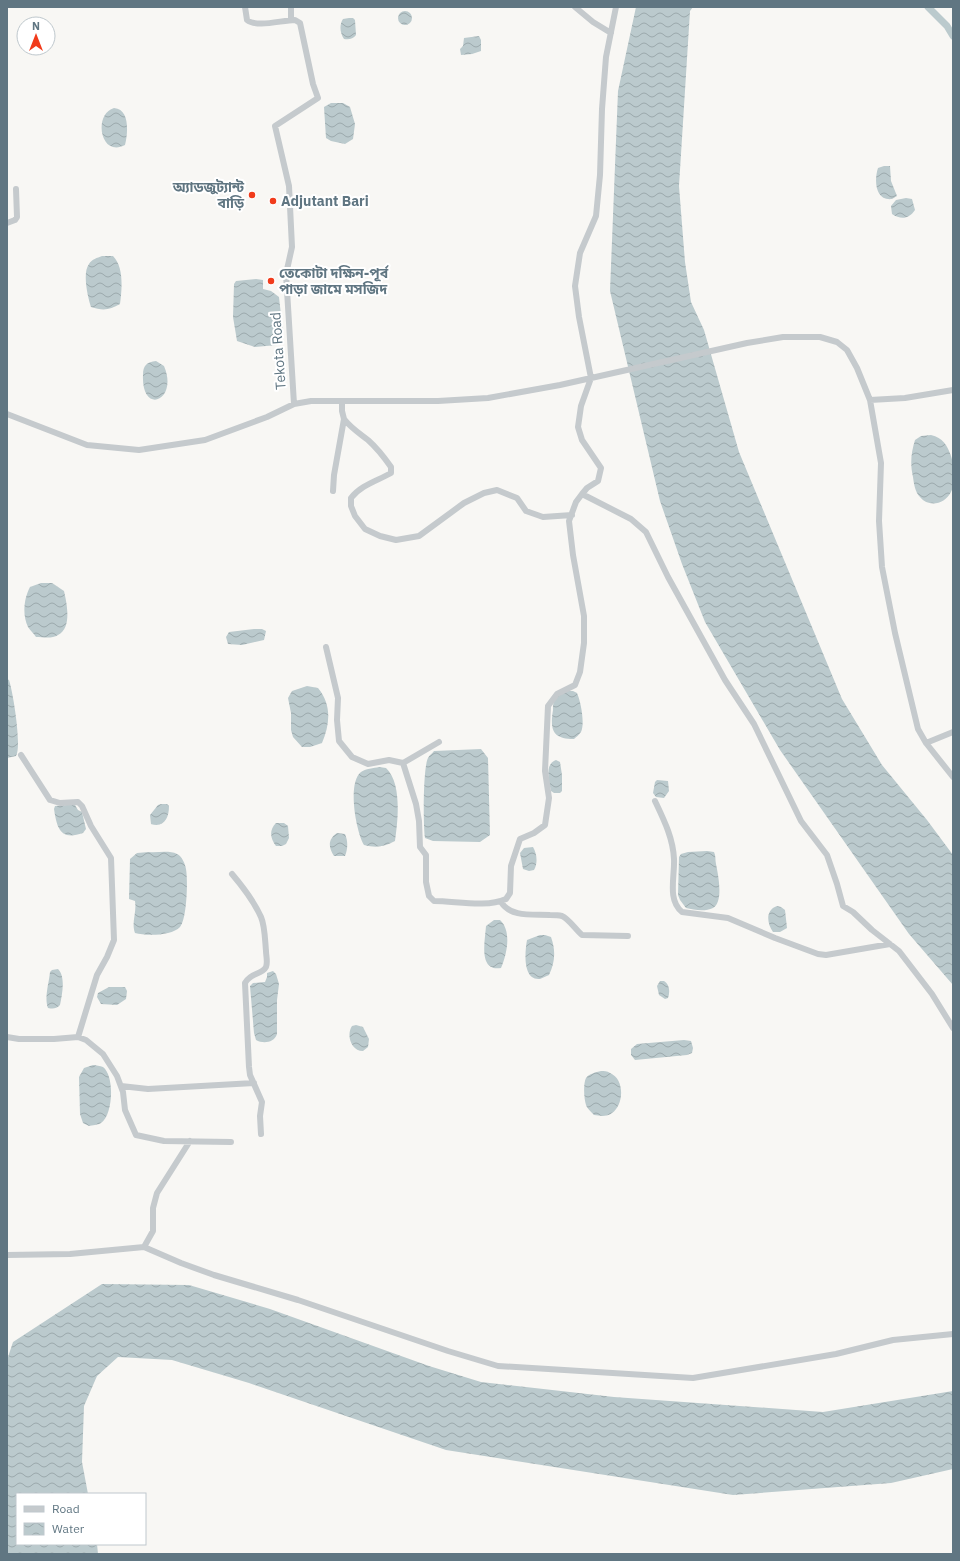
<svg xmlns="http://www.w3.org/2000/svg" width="960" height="1561" font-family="'IBM Plex Sans','Noto Sans Bengali',sans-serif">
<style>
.water{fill:url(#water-waves)}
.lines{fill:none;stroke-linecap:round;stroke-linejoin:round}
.canal{stroke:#bbcacd;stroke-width:7}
.minor{stroke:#c5cacd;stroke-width:6}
.poi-dot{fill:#f13b1b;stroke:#fff;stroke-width:1.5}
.labels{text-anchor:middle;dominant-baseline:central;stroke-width:4;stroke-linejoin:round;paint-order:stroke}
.poi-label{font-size:14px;font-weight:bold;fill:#607682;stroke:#fff;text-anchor:start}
.street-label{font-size:14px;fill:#607682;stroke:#fff}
</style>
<defs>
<pattern id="water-waves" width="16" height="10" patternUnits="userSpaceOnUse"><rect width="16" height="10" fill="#bbcacd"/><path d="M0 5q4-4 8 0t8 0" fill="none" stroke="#9ba9ac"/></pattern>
</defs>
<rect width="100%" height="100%" fill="#f8f7f4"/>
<path class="water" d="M636,7H693L690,11L679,186L685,262L691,302L704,330L739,452L842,699L882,765L927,820L953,855V985L909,934L780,750L705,622L682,564L660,501L610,291L618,91Z
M398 18a7 7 0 1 1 14 0a7 7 0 1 1-14 0Z
M349,18H353L355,20L356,35C353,39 349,40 344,39C340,33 339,25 343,19Z
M479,36L481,40V51L472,54L461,55L460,49L463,46L464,38Z
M331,103H343L350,107L355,124L353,139L345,144L331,141L326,138L324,107Z
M114,108C130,109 128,133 125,145C100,158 93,114 114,108Z
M884,166H890L891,181L897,196L892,199C875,201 874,180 878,168Z
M906,198L912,199L915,210C909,219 901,220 892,214L891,206L896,200Z
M102,256H113C124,267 122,289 120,304C110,310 103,311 91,307C88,298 82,273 89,264C92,259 97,258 102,256Z
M256,279L263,280V289L271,291L279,297L283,333L277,345L255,347L237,341L233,317L234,284L236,281Z
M156,361L164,366C179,401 141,416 143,375C143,365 147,362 156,361Z
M931,435C943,438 947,445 951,456C954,465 956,483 951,492C945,504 929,508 920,497C915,492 914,484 913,477C910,464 911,453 915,440L921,436Z
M41,583H52L64,591C67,604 72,628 58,635C52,639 43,637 36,637C34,634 30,630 28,627C22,615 24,598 30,587Z
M254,629H262L266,631L264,640L242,645L228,644L226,637L229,632Z
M7,679L9,680C13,692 22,746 16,756L7,758Z
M307,686L318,688C332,705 330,724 322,743L310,747H302L293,737L291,730V713L288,698L292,691Z
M567,691H573L577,693C581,702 585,724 581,732C579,735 576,737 574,739C552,739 550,729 553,710C553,706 553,701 556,697C559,695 564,693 567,691Z
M481,749L488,758L490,835L480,842L433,841L425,838C423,826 423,767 428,758C429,755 433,753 434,751Z
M556,760L560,762L562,775V791L560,793H554L551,791C549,782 544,764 556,760Z
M379,767L386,768C402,783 398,820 395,841C384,847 376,848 364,845C356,831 347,783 361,772C365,769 374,768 379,767Z
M657,780L668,781L669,791L664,798L656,797L653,793L655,782Z
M161,804H167L169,806C169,818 164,828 151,824L150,815L158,805Z
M67,805H75L78,810L82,812L86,829L83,833C60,841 57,828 54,809L55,806Z
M276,823H284L288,826L289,838L286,844L282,846H276C270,838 269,830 276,823Z
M337,833L345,834C348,841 348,848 345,856H334C328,847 328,839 337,833Z
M533,847C537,854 538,863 534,870L529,871L523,869L520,853L524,848Z
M707,851L714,852C716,856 715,860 716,864C718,874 724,902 713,908C705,912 694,910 686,908L680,900L678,895L679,857L681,854L688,852Z
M149,852C157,853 169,850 177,854C182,856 185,864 186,869C188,880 187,919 180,927C172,936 146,936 135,933C131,922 137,913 135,901L129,899L130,859L137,853Z
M777,906L781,907L785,910L787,928L780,932H773C767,924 765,910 777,906Z
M494,920H500C512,931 507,954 501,968C478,972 485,941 486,926Z
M540,935H545L551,937C556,951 555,962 549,975C546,976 543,978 540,979C522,981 525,951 527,940Z
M58,969C66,977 62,995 60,1005C56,1009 53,1009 48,1008C44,998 49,983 50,972L52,970Z
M273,971L276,974L279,984L277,1000V1034C274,1043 263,1044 256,1040L254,1033L250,986L253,983L265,982L267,977V973Z
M660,981H664C670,985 670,992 668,998L665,999L659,995L657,986Z
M109,987H125L127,991L126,999L117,1005L101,1004L97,997L98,993Z
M356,1025L363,1027L369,1039L368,1047L363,1051C351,1051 346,1035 352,1026Z
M684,1040L691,1041L693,1048L692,1053L687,1055L635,1060L631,1055V1049L637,1044Z
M93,1065C96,1065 100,1066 103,1067C115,1076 113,1115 101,1123C98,1125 92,1125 89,1126L83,1123L80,1114L79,1077L84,1068Z
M601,1071C604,1071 607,1071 610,1073C625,1079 624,1105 612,1113C607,1117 600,1116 594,1115C591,1112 587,1108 586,1105C584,1099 583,1084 586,1078C589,1074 596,1072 601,1071Z
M102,1284L189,1285L270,1309L429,1366L481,1382L614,1397L823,1412L953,1391V1469L891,1483L733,1495L446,1450L249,1383L172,1360L118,1357L97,1376L84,1406L82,1462L88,1494H17V1544H97L98,1554H7V1360L13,1342Z"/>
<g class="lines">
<path class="canal" d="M928,7L947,26L953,36"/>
<path class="minor" d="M245,7L247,20C257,28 282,20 295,20L300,23L313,84L318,98L275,126L289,186L292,247L286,274L294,404
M291,7V20
M575,7L593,22L611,33
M7,223L15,220L17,217L16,189
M870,400L905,398L953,390
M7,414L87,445L139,450L205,440L267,417L294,404L311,401H438L488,398L560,385L747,343L783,337H820L837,342L847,350L857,368L870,400L881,463L879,521L882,567L895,633L918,729L926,743L953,777
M344,419C351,428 359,433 368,440C377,448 384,457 391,467V473C377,481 361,485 351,498V506L355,516L365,529L380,536L396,540L419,536L464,503L484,493L497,490L517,498L526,511L543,517L572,515
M333,491L334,475L344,419L342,411V401
M582,494L631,519L646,532L668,577L725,680L754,724L801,821L827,855L837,884L843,906L853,912L872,930L899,951L932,994L953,1028
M326,647L338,698L337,720L339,741L352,757L368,764L389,760L403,763L416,804L419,821L420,847L426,855V882L429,896L434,901C456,901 486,908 506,899L510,893L511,866L520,839L534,833L545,825L549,798L545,771L548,706L557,694L575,685L580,672L584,643V616L573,555L569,521L576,502L582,494L587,488L598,481L601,468L582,440L578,427L581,406L591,378L579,317L575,286L580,253L596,216L600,175L602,109L606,57L616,7
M926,743L953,732
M21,755L50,800L60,803L78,802L82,806L91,826L111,858L114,940L107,957L97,975L78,1037
M403,763L439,742
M655,801C664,820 673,838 674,859C675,876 667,900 682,912L728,918L775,938L818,954L826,955L890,944
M232,874C243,887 254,901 261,917C265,926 265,941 266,951C266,956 268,962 266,967C262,975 251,972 245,983L249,1067L250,1075L262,1102L260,1116L261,1134
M501,902C511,918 533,914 550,915C553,915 558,915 562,916C569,919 576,930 582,935L628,936
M7,1037L19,1039H54L78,1037L86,1040L103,1054L117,1076L123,1092L125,1110L136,1135L164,1141L231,1142
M121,1086L148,1089L254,1083
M144,1247L181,1263L214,1275L298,1300L448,1351L498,1366L693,1378L836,1354L893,1340L953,1334
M7,1255L70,1254L144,1247L153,1231V1208L157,1193L190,1141"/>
</g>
<g class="poi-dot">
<circle cx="252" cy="195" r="4"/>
<circle cx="273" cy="201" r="4"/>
<circle cx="271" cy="281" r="4"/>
</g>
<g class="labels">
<g class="poi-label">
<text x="244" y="187" text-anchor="end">অ্যাডজুট্যান্ট<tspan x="244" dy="16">বাড়ি</tspan></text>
<text x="281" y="201">Adjutant Bari</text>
<text x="279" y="273">তেকোটা দক্ষিন-পূর্ব<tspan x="279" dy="16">পাড়া জামে মসজিদ</tspan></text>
</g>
<g class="street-label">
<text transform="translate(278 351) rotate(-94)">Tekota Road</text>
</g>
</g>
<rect width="960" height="1561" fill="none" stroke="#607682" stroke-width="16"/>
<rect x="16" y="1493" width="130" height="52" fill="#ffffff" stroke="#bfc8cd"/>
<rect x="24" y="1506" width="20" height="6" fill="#c5cacd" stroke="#bfc8cd"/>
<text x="52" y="1513" font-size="12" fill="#607682">Road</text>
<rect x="24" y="1523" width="20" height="12" fill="url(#water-waves)" stroke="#bfc8cd"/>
<text x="52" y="1533" font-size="12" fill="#607682">Water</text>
<g transform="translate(36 36)"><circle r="19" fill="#ffffff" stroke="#bfc8cd"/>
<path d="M0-3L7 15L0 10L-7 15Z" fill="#f13b1b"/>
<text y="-6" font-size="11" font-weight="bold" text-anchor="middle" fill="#607682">N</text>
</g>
</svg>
